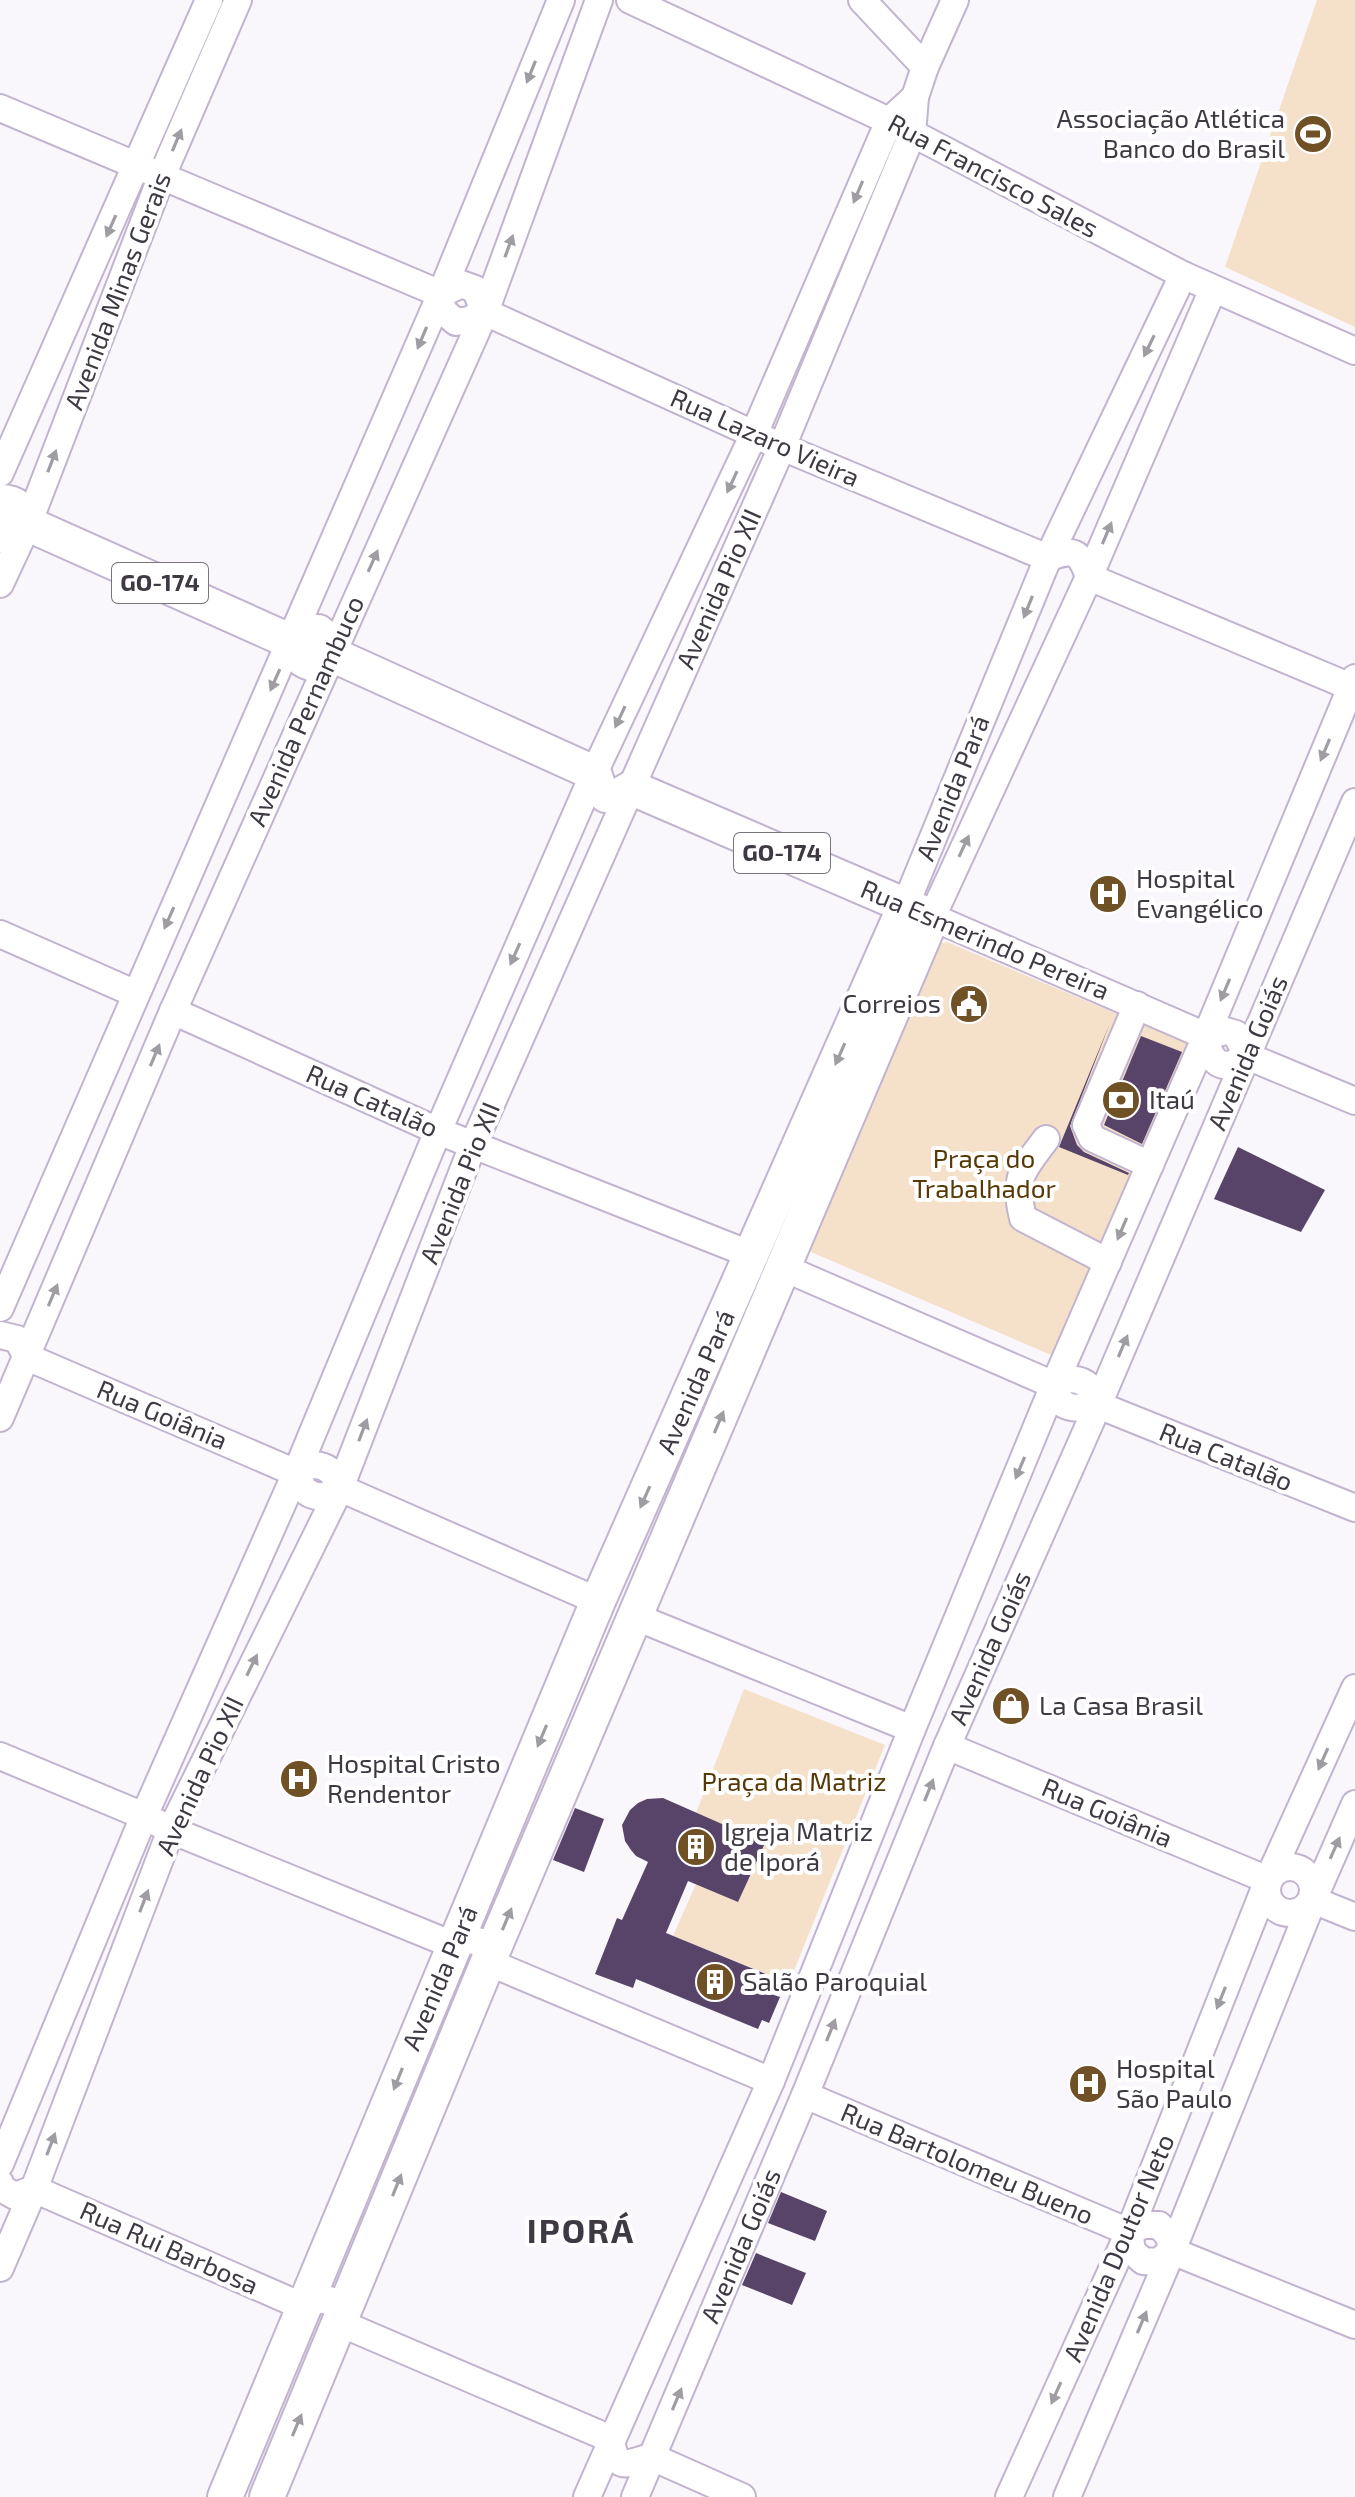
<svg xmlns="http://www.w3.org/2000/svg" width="1355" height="2497" font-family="'Exo 2',sans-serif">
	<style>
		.green { fill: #f5e1c9 }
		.building { fill: #574468 }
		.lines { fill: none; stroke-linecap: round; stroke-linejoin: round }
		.minor-casing { stroke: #c2b4d0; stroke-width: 30 }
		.major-casing { stroke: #c2b4d0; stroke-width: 38 }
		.minor { stroke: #fff; stroke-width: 26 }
		.major { stroke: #fff; stroke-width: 34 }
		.oneway { fill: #9f9ca2 }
		.labels { text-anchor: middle; stroke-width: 8; stroke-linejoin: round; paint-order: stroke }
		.shield { fill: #fff; stroke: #79747c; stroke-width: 2 }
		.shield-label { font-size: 24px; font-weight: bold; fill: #3f3944 }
		.poi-label { font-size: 26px; fill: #3f3944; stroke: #fff; text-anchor: start }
		.street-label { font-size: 26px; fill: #3f3944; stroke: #fff }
		.park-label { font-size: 26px; fill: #573906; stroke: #fff }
		.district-label { font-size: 34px; font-weight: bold; letter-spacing: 2px; fill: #3f3944; stroke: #fff }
	</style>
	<rect width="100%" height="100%" fill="#f9f6fc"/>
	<g class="green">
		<polygon points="1317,0 1355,0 1355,327 1225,267"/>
		<polygon points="947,942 1186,1043 1187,1049 1059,1353 1051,1355 811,1252 805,1238 932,945"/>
		<polygon points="744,1689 885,1745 789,1983 673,1936 696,1884 696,1813"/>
	</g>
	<g class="building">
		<polygon points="1110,1023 1070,1126 1077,1145 1084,1152 1129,1173 1128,1175 1059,1147"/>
		<polygon points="1141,1036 1182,1052 1142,1144 1104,1125"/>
		<polygon points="1238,1147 1325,1190 1301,1232 1214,1199"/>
		<polygon points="663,1798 765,1843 738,1902 688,1881 666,1933 778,1979 771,1994 780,1997 769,2023 762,2020 758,2029 636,1979 633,1988 595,1974 617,1918 622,1920 648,1862 636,1856 631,1850 625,1841 622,1825 630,1810 638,1803 647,1799"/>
		<polygon points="575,1808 604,1819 584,1872 553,1860"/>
		<polygon points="781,2192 827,2211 815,2241 768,2223"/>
		<polygon points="756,2253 806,2273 792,2305 742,2285"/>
	</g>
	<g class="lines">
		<g class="minor-casing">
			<g id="minor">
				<polyline points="630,0 889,121 1183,275 1355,351"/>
				<polyline points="862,0 925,67"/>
				<path d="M0,108L441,294L461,284L475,289L485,312L782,447L1048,558C1073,548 1080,551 1089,577L1351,687L1355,686"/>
				<polyline points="1213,289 1089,577 932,917 1206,1036 1226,1031 1236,1034 1247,1056 1355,1101"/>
				<polyline points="441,294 442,310 456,322 469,320 485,312"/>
				<polyline points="0,473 209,0"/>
				<polyline points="0,584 28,524 161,178 238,0"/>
				<polyline points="905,906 1048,558 1183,275"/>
				<polyline points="0,934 136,994"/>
				<polyline points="1137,1005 1086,1125 1092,1138 1150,1165"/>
				<polyline points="173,1011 438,1131 752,1255"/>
				<path d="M1206,1036C1207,1048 1212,1067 1229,1065C1234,1064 1242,1058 1247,1056"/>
				<path d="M1046,1139C1022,1171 1013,1177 1023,1218L1108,1262"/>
				<path d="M784,1268L1054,1385C1074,1372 1095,1383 1098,1405"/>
				<polyline points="0,1308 441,294 561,0"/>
				<polyline points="0,1335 17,1339 27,1357 296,1473"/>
				<path d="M1054,1385C1057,1411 1077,1410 1098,1405L1355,1508"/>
				<polyline points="0,1418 173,1011 485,312 599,0"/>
				<path d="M296,1473C315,1458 334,1466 340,1488L598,1601"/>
				<path d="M296,1473C302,1497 321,1503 340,1488"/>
				<polyline points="636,1617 912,1729"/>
				<polyline points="947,1746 1268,1880"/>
				<polyline points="0,1756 144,1816 171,1830 453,1945 467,1940 478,1941 484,1947 488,1962"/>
				<circle cx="1290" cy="1890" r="23"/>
				<polyline points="1313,1900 1355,1917"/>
				<polyline points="488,1962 771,2081"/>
				<polyline points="805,2095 1129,2232 1143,2225 1159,2225 1169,2236 1172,2251"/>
				<polyline points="0,2164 144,1816 296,1473 438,1131 594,773 754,434 889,121 915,97"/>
				<polyline points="0,2183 1,2188 15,2196 34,2189 304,2307 317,2300 329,2300 337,2309 340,2323"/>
				<polyline points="1129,2232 1132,2251 1143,2261 1158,2262 1172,2251"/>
				<polyline points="1172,2251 1355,2325"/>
				<polyline points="0,2268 34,2189 171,1830 340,1488 473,1145 782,447 912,134 915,97 925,67 955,0"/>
				<polyline points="340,2323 611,2439"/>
				<path d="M611,2439C616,2475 628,2462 652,2457L742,2497"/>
				<polyline points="587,2497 771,2081 912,1729 1054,1385 1206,1036 1355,678"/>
				<polyline points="635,2497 805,2095 947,1746 1098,1405 1355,802"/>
				<polyline points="1009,2497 1129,2232 1268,1880 1355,1688"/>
				<polyline points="1067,2497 1172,2251 1313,1900 1355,1804"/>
			</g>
		</g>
		<g class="major-casing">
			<g id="major">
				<path d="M0,502C17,502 21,509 28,524L292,642C297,656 302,662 318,665L331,654"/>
				<polyline points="0,535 14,535 28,524"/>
				<polyline points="292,642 307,632 318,632 325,638 331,654 594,773 599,788 606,795 618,796 632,788"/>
				<polyline points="225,2497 598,1601 905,906"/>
				<polyline points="267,2497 488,1962 932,917 632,788"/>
			</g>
		</g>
		<use href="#minor" class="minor"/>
		<use href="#major" class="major"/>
	</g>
	<defs><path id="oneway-solid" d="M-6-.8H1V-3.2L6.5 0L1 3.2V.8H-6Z" transform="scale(2)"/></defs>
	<g class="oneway">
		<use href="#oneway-solid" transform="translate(531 72) rotate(112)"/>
		<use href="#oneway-solid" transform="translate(177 140) rotate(-67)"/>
		<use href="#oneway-solid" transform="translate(858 192) rotate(113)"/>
		<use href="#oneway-solid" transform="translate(111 226) rotate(114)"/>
		<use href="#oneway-solid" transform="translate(509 246) rotate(-70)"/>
		<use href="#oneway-solid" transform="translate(422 338) rotate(113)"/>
		<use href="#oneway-solid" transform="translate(1149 346) rotate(116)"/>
		<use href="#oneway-solid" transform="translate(52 461) rotate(-69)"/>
		<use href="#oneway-solid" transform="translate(732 482) rotate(115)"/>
		<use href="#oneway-solid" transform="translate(1107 533) rotate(-67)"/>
		<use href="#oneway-solid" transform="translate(373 561) rotate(-66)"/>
		<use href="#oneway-solid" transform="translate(1028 607) rotate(112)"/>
		<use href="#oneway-solid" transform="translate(275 680) rotate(114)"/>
		<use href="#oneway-solid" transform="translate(620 717) rotate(115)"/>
		<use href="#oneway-solid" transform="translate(1325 750) rotate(113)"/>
		<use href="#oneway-solid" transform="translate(964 846) rotate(-65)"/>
		<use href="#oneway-solid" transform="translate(169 918) rotate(114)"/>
		<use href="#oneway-solid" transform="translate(515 954) rotate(114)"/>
		<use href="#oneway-solid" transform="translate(1225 990) rotate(113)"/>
		<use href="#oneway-solid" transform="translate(840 1054) rotate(114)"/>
		<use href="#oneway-solid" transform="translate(155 1055) rotate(-67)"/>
		<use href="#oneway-solid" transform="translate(1122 1229) rotate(113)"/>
		<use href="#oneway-solid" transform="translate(53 1295) rotate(-67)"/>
		<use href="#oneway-solid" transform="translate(1123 1346) rotate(-67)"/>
		<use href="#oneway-solid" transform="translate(719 1422) rotate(-67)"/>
		<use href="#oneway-solid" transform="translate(363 1430) rotate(-69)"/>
		<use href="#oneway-solid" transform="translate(1020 1468) rotate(113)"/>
		<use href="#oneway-solid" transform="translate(645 1497) rotate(114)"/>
		<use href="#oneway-solid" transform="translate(252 1665) rotate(-64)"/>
		<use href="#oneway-solid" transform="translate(542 1736) rotate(113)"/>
		<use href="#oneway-solid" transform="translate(1323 1759) rotate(114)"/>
		<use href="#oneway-solid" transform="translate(929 1790) rotate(-68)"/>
		<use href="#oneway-solid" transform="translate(1335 1848) rotate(-66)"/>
		<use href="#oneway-solid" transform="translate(144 1901) rotate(-69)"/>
		<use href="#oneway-solid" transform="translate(507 1919) rotate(-67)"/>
		<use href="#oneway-solid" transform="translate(1221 1998) rotate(112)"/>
		<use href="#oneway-solid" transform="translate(831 2030) rotate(-68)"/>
		<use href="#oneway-solid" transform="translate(398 2079) rotate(112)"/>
		<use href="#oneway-solid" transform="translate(51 2144) rotate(-69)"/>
		<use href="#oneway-solid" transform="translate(397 2185) rotate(-68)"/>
		<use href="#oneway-solid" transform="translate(1142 2322) rotate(-67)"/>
		<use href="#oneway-solid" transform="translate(1056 2393) rotate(114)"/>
		<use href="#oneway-solid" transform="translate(677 2399) rotate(-67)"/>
		<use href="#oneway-solid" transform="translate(297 2425) rotate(-67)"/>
	</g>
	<defs>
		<g id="stadium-disc" transform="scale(2)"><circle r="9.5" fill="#705126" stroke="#fff"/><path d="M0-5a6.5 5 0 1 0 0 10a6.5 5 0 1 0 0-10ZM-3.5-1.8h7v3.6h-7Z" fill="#fff"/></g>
		<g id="hospital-disc" transform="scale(2)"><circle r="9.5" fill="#705126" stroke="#fff"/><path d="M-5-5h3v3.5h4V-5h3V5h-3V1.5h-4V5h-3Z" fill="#fff"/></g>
		<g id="civic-disc" transform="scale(2)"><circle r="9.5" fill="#705126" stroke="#fff"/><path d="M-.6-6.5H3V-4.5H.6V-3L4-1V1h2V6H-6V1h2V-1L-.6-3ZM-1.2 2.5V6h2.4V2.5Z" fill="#fff"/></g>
		<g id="bank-disc" transform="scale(2)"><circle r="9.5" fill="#705126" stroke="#fff"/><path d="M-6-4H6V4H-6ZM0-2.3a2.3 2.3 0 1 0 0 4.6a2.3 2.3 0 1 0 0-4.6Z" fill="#fff"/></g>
		<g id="shop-disc" transform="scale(2)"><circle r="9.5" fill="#705126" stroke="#fff"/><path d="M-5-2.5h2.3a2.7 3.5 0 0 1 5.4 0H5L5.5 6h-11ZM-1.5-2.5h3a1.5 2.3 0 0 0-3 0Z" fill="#fff"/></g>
		<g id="building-disc" transform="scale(2)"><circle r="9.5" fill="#705126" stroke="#fff"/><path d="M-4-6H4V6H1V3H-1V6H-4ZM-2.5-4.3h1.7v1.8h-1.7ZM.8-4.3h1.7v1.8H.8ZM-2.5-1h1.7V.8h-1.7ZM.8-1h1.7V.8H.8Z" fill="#fff"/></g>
	</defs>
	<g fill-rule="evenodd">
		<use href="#stadium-disc" x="1313" y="134"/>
		<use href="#hospital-disc" x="1108" y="894"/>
		<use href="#civic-disc" x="969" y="1004"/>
		<use href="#bank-disc" x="1121" y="1100"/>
		<use href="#shop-disc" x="1011" y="1706"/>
		<use href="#hospital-disc" x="299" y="1779"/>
		<use href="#building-disc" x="696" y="1847"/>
		<use href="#building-disc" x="715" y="1982"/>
		<use href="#hospital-disc" x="1088" y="2084"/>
	</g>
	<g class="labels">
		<g class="shield">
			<rect x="112" y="563" width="96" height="40" rx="6"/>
			<rect x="734" y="833" width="96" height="40" rx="6"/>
		</g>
		<g class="shield-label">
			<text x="160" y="591">GO-174</text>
			<text x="782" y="861">GO-174</text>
		</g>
		<g class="poi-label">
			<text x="1285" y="128" text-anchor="end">Associação Atlética<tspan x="1285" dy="30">Banco do Brasil</tspan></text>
			<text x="1136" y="888">Hospital<tspan x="1136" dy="30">Evangélico</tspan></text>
			<text x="941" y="1013" text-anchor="end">Correios</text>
			<text x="1149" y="1109">Itaú</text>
			<text x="1039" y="1715">La Casa Brasil</text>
			<text x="327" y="1773">Hospital Cristo<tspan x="327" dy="30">Rendentor</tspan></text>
			<text x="724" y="1841">Igreja Matriz<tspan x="724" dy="30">de Iporá</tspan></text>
			<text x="743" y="1991">Salão Paroquial</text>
			<text x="1116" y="2078">Hospital<tspan x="1116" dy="30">São Paulo</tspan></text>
		</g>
		<g class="street-label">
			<text transform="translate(993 176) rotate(28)" y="9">Rua Francisco Sales</text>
			<text transform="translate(118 291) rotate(-69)" y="9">Avenida Minas Gerais</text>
			<text transform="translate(765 438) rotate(24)" y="9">Rua Lazaro Vieira</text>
			<text transform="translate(719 589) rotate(-66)" y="9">Avenida Pio XII</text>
			<text transform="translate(306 711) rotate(-66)" y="9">Avenida Pernambuco</text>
			<text transform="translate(953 788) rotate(-68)" y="9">Avenida Pará</text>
			<text transform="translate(985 940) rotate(23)" y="9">Rua Esmerindo Pereira</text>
			<text transform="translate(1248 1053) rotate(-67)" y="9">Avenida Goiás</text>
			<text transform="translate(372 1101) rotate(24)" y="9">Rua Catalão</text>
			<text transform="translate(460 1183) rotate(-68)" y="9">Avenida Pio XII</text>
			<text transform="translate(696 1382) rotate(-66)" y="9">Avenida Pará</text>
			<text transform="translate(162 1415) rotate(23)" y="9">Rua Goiânia</text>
			<text transform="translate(1226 1457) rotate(22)" y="9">Rua Catalão</text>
			<text transform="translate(990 1648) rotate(-66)" y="9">Avenida Goiás</text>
			<text transform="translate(200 1776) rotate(-65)" y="9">Avenida Pio XII</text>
			<text transform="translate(1107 1813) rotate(23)" y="9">Rua Goiânia</text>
			<text transform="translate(440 1978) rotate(-67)" y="9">Avenida Pará</text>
			<text transform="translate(967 2164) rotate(23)" y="9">Rua Bartolomeu Bueno</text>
			<text transform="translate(741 2246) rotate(-67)" y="9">Avenida Goiás</text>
			<text transform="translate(169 2248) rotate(24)" y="9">Rua Rui Barbosa</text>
			<text transform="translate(1119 2248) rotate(-67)" y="9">Avenida Doutor Neto</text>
		</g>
		<g class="park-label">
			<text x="984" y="1168">Praça do<tspan x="984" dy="30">Trabalhador</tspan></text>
			<text x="794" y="1791">Praça da Matriz</text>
		</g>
		<g class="district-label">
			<text x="581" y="2243">IPORÁ</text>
		</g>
	</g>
</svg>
